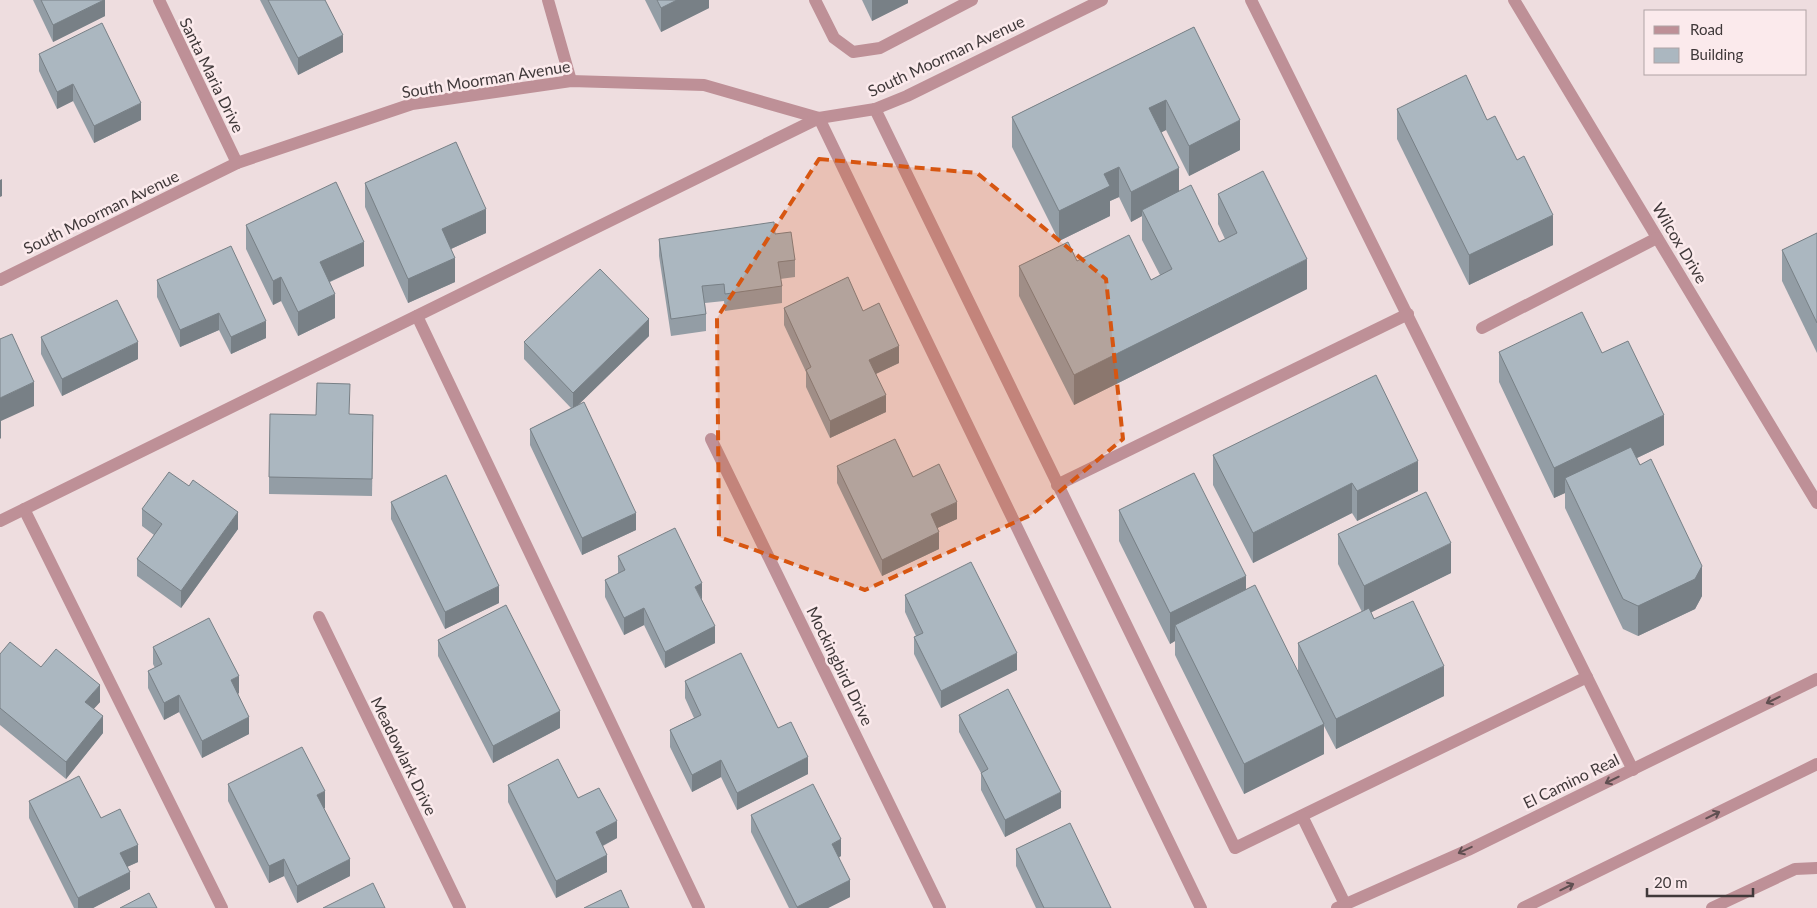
<svg xmlns="http://www.w3.org/2000/svg" width="1817" height="908" font-family="Lato,sans-serif">
	<style>
		.lines { fill: none; stroke-linecap: round; stroke-linejoin: round }
		.minor { stroke: #be9097; stroke-width: 12 }
		.wall { fill: #939da5 }
		.shaded-wall { fill: #788086 }
		.building { fill: #abb7c0; stroke: #788086 }
		.oneway { stroke: #604f51 }
		.marked { fill: #d75611; fill-opacity: 0.2; stroke: #d75611; stroke-width: 4; stroke-dasharray: 10 6; stroke-linejoin: round }
		.labels { text-anchor: middle; stroke-width: 5; stroke-linejoin: round; paint-order: stroke }
		.street-label { font-size: 16px; fill: #40393a; stroke: #fbeaec }
	</style>
	<rect width="100%" height="100%" fill="#eedddf"/>
	<g class="lines">
		<g class="minor">
			<polyline points="159,0 237,163"/>
			<polyline points="548,0 571,81"/>
			<polyline points="815,0 834,38 853,52 880,48 972,0"/>
			<polyline points="1251,0 1633,770"/>
			<polyline points="1514,0 1817,503"/>
			<polyline points="875,109 1235,848 1587,677"/>
			<polyline points="0,280 237,163 412,104 571,81 704,85 819,118 875,109 907,96 1102,0"/>
			<polyline points="417,316 699,908"/>
			<polyline points="1482,328 1657,238"/>
			<polyline points="711,439 940,908"/>
			<polyline points="1057,485 1408,314"/>
			<polyline points="24,509 222,908"/>
			<polyline points="0,521 819,118 1201,908"/>
			<polyline points="319,617 460,908"/>
			<polyline points="1302,816 1345,904"/>
			<polyline points="1337,908 1468,850 1817,679"/>
			<polyline points="1523,908 1817,764"/>
			<polyline points="1712,908 1795,869 1817,868"/>
		</g>
	</g>
	<g class="wall">
		<polygon points="33,0 105,0 105,16 53,42"/>
		<polygon points="260,0 325,0 343,52 298,75"/>
		<polygon points="645,0 709,0 709,8 661,32"/>
		<polygon points="862,0 908,0 908,3 872,21"/>
		<polygon points="1194,27 1240,150 1189,176 1166,130 1161,132 1179,192 1219,242 1225,239 1218,224 1218,194 1307,289 1074,405 1019,296 1019,266 1077,261 1151,280 1160,275 1142,240 1142,216 1131,222 1119,197 1110,201 1110,216 1059,241 1012,147 1012,117"/>
		<polygon points="39,54 141,120 94,143 73,101 57,109 39,71"/>
		<polygon points="1397,109 1487,120 1553,245 1469,285 1397,139"/>
		<polygon points="365,183 486,233 451,249 455,282 408,303 365,207"/>
		<polygon points="246,225 364,266 330,282 335,318 298,336 281,301 273,305 246,249"/>
		<polygon points="1817,233 1817,353 1782,281 1782,250"/>
		<polygon points="775,234 795,260 795,277 780,279 782,286 782,303 725,311 724,301 705,303 706,314 706,331 671,336 659,256 659,239"/>
		<polygon points="157,280 266,338 231,354 219,330 180,347 157,297"/>
		<polygon points="784,308 863,311 899,363 876,374 886,412 830,438 806,387 806,372 784,325"/>
		<polygon points="649,336 578,405 636,530 582,555 530,445 530,429 571,408 524,359 524,342"/>
		<polygon points="41,337 138,359 62,396 41,354"/>
		<polygon points="1499,352 1602,353 1664,445 1637,458 1702,596 1695,609 1638,636 1623,629 1565,508 1565,493 1554,498 1499,382"/>
		<polygon points="349,414 373,432 372,496 269,494 269,477 316,415"/>
		<polygon points="1213,455 1418,491 1357,521 1352,513 1253,563 1213,485"/>
		<polygon points="837,466 913,477 957,519 937,528 939,549 882,576 837,483"/>
		<polygon points="391,502 499,603 445,629 391,519"/>
		<polygon points="142,509 238,529 181,608 137,576 137,559 154,535 142,526"/>
		<polygon points="1119,510 1246,589 1298,672 1298,643 1362,612 1338,564 1338,534 1451,573 1371,612 1374,619 1444,696 1336,749 1324,726 1324,754 1244,794 1175,655 1175,641 1170,644 1119,541"/>
		<polygon points="618,556 702,600 715,643 665,668 644,625 624,635 605,597 605,580 618,574"/>
		<polygon points="905,595 1017,670 941,708 914,654 914,637 916,636 905,612"/>
		<polygon points="438,640 560,728 493,763 438,656"/>
		<polygon points="153,647 239,693 238,694 249,734 202,758 179,712 164,720 148,688 148,671 155,668 153,664"/>
		<polygon points="0,654 41,667 100,702 93,709 103,733 66,779 0,725"/>
		<polygon points="685,681 778,728 808,774 737,810 721,777 692,792 670,747 670,730 694,718 685,698"/>
		<polygon points="959,715 1061,808 1005,837 981,790 981,773 959,732"/>
		<polygon points="228,784 325,808 324,808 350,876 297,903 284,876 269,883 228,801"/>
		<polygon points="508,785 578,798 617,838 603,846 607,872 556,898 508,802"/>
		<polygon points="29,801 101,818 138,862 127,867 130,889 93,908 74,908 29,818"/>
		<polygon points="751,815 841,856 839,857 850,897 828,908 789,908 751,832"/>
		<polygon points="1016,849 1111,908 1036,908 1016,866"/>
	</g>
	<g class="shaded-wall">
		<polygon points="104,0 105,0 105,16 53,42 53,25"/>
		<polygon points="677,0 709,0 709,8 661,32 661,8"/>
		<polygon points="872,0 908,0 908,3 872,21"/>
		<polygon points="343,35 343,52 298,75 298,58"/>
		<polygon points="73,84 73,101 57,109 57,92"/>
		<polygon points="1166,100 1166,130 1149,139 1149,108"/>
		<polygon points="141,103 141,120 94,143 94,126"/>
		<polygon points="1240,120 1240,150 1189,176 1189,146"/>
		<polygon points="1119,167 1119,197 1110,201 1110,216 1059,241 1059,211 1104,174"/>
		<polygon points="1179,168 1179,198 1142,210 1142,216 1131,222 1131,192"/>
		<polygon points="2,179 2,196 0,197 0,180"/>
		<polygon points="486,209 486,233 442,253 442,229"/>
		<polygon points="1553,215 1553,245 1469,285 1469,255"/>
		<polygon points="364,242 364,266 320,286 320,262"/>
		<polygon points="455,258 455,282 408,303 408,279"/>
		<polygon points="1307,259 1307,289 1074,405 1074,375"/>
		<polygon points="281,277 281,301 273,305 273,281"/>
		<polygon points="335,294 335,318 298,336 298,312"/>
		<polygon points="219,313 219,330 180,347 180,330"/>
		<polygon points="649,319 649,336 573,410 573,393"/>
		<polygon points="266,321 266,338 231,354 231,337"/>
		<polygon points="138,342 138,359 62,396 62,379"/>
		<polygon points="899,346 899,363 869,377 869,360"/>
		<polygon points="34,382 34,406 1,421 1,438 0,439 0,398"/>
		<polygon points="886,395 886,412 830,438 830,421"/>
		<polygon points="1664,415 1664,445 1570,490 1565,478 1565,493 1554,498 1554,468"/>
		<polygon points="1418,461 1418,491 1357,521 1357,491"/>
		<polygon points="1352,483 1352,513 1253,563 1253,533"/>
		<polygon points="957,502 957,519 931,531 931,514"/>
		<polygon points="238,512 238,529 181,608 181,591"/>
		<polygon points="636,513 636,530 582,555 582,538"/>
		<polygon points="939,532 939,549 882,576 882,560"/>
		<polygon points="1451,543 1451,573 1364,616 1364,586"/>
		<polygon points="1702,566 1702,596 1695,609 1638,636 1638,606"/>
		<polygon points="1246,576 1246,606 1175,625 1175,641 1170,644 1170,613"/>
		<polygon points="702,583 702,600 695,587"/>
		<polygon points="499,586 499,603 445,629 445,612"/>
		<polygon points="644,608 644,625 624,635 624,618"/>
		<polygon points="715,626 715,643 665,668 665,652"/>
		<polygon points="1017,653 1017,670 941,708 941,691"/>
		<polygon points="1444,666 1444,696 1336,749 1336,719"/>
		<polygon points="239,676 239,693 231,697 231,680"/>
		<polygon points="100,685 100,702 85,719 85,702"/>
		<polygon points="179,695 179,712 164,720 164,703"/>
		<polygon points="560,711 560,728 493,763 493,746"/>
		<polygon points="103,716 103,733 66,779 66,762"/>
		<polygon points="249,717 249,734 202,758 202,741"/>
		<polygon points="1324,724 1324,754 1244,794 1244,764"/>
		<polygon points="808,757 808,774 737,810 737,793"/>
		<polygon points="721,760 721,777 692,792 692,775"/>
		<polygon points="325,791 325,808 317,812 317,795"/>
		<polygon points="1061,792 1061,808 1005,837 1005,820"/>
		<polygon points="617,821 617,838 596,849 596,832"/>
		<polygon points="841,839 841,856 832,861 832,844"/>
		<polygon points="138,845 138,862 120,870 120,853"/>
		<polygon points="607,855 607,872 556,898 556,881"/>
		<polygon points="284,859 284,876 269,883 269,866"/>
		<polygon points="350,859 350,876 297,903 297,886"/>
		<polygon points="130,872 130,889 93,908 78,908 78,898"/>
		<polygon points="850,880 850,897 828,908 797,908 797,907"/>
	</g>
	<g class="building">
		<polygon points="41,0 104,0 53,25"/>
		<polygon points="268,0 325,0 343,35 298,58"/>
		<polygon points="657,0 677,0 661,8"/>
		<polygon points="102,23 141,103 94,126 73,84 57,92 39,54"/>
		<polygon points="1194,27 1240,120 1189,146 1166,100 1149,108 1179,168 1131,192 1119,167 1104,174 1110,186 1059,211 1012,117"/>
		<polygon points="1466,75 1487,120 1495,116 1517,160 1524,156 1553,215 1469,255 1397,109"/>
		<polygon points="456,142 486,209 442,229 455,258 408,279 365,183"/>
		<polygon points="1263,171 1307,259 1074,375 1019,266 1068,242 1077,261 1129,235 1151,280 1172,269 1142,210 1191,185 1219,242 1237,233 1218,194"/>
		<polygon points="336,182 364,242 320,262 335,294 298,312 281,277 273,281 246,225"/>
		<polygon points="774,222 775,234 791,232 795,260 778,262 782,286 725,294 724,284 702,286 706,314 671,319 659,239"/>
		<polygon points="1817,233 1817,323 1782,250"/>
		<polygon points="231,246 266,321 231,337 219,313 180,330 157,280"/>
		<polygon points="600,269 649,319 573,393 524,342"/>
		<polygon points="848,277 863,311 879,303 899,346 869,360 886,395 830,421 806,370 811,367 784,308"/>
		<polygon points="117,300 138,342 62,379 41,337"/>
		<polygon points="1582,312 1602,353 1628,341 1664,415 1554,468 1499,352"/>
		<polygon points="12,334 34,382 0,398 0,339"/>
		<polygon points="1376,375 1418,461 1357,491 1352,483 1253,533 1213,455"/>
		<polygon points="317,383 350,384 349,414 373,415 372,479 269,477 270,414 316,415"/>
		<polygon points="584,402 636,513 582,538 530,429"/>
		<polygon points="895,439 913,477 939,464 957,502 931,514 939,532 882,560 837,466"/>
		<polygon points="1631,447 1640,465 1651,459 1702,566 1695,579 1638,606 1623,599 1565,478"/>
		<polygon points="169,472 189,486 193,480 238,512 181,591 137,559 162,524 142,509"/>
		<polygon points="1194,473 1246,576 1170,613 1119,510"/>
		<polygon points="446,475 499,586 445,612 391,502"/>
		<polygon points="1426,492 1451,543 1364,586 1338,534"/>
		<polygon points="675,528 702,583 695,587 715,626 665,652 644,608 624,618 605,580 625,570 618,556"/>
		<polygon points="971,562 1017,653 941,691 914,637 923,633 905,595"/>
		<polygon points="1255,585 1324,724 1244,764 1175,625"/>
		<polygon points="1413,601 1444,666 1336,719 1298,643 1369,608 1374,619"/>
		<polygon points="506,605 560,711 493,746 438,640"/>
		<polygon points="209,618 239,676 231,680 249,717 202,741 179,695 164,703 148,671 162,664 153,647"/>
		<polygon points="10,642 41,667 56,649 100,685 85,702 103,716 66,762 0,708 0,654"/>
		<polygon points="741,653 778,728 791,722 808,757 737,793 721,760 692,775 670,730 701,715 685,681"/>
		<polygon points="1008,689 1061,792 1005,820 981,773 988,769 959,715"/>
		<polygon points="302,747 325,791 317,795 350,859 297,886 284,859 269,866 228,784"/>
		<polygon points="558,759 578,798 599,788 617,821 596,832 607,855 556,881 508,785"/>
		<polygon points="79,776 101,818 120,809 138,845 120,853 130,872 78,898 29,801"/>
		<polygon points="813,784 841,839 832,844 850,880 797,907 751,815"/>
		<polygon points="1070,823 1111,908 1044,908 1016,849"/>
		<polygon points="373,883 385,908 323,908"/>
		<polygon points="621,890 629,908 584,908"/>
		<polygon points="149,893 157,908 120,908"/>
	</g>
	<defs><path id="oneway-shaft" d="M-6 0H5M1.5-3L5.5 0L1.5 3" fill="none" stroke-width="1.6" stroke-linecap="round" stroke-linejoin="round" transform="scale(1.25)"/></defs>
	<g class="oneway">
		<use href="#oneway-shaft" transform="translate(1773 700) rotate(154)"/>
		<use href="#oneway-shaft" transform="translate(1612 780) rotate(154)"/>
		<use href="#oneway-shaft" transform="translate(1713 815) rotate(-26)"/>
		<use href="#oneway-shaft" transform="translate(1465 850) rotate(155)"/>
		<use href="#oneway-shaft" transform="translate(1567 887) rotate(-26)"/>
	</g>
	<path class="marked" d="M819,159L977,173L1106,279L1123,439L1031,515L865,590L719,537L717,318Z"/>
	<g class="labels">
		<g class="street-label">
			<text transform="translate(946 56) rotate(-25)" y="6">South Moorman Avenue</text>
			<text transform="translate(212 75) rotate(64)" y="6">Santa Maria Drive</text>
			<text transform="translate(486 79) rotate(-9)" y="6">South Moorman Avenue</text>
			<text transform="translate(101 212) rotate(-26)" y="6">South Moorman Avenue</text>
			<text transform="translate(1680 243) rotate(59)" y="6">Wilcox Drive</text>
			<text transform="translate(840 666) rotate(64)" y="6">Mockingbird Drive</text>
			<text transform="translate(404 756) rotate(64)" y="6">Meadowlark Drive</text>
			<text transform="translate(1571 781) rotate(-26)" y="6">El Camino Real</text>
		</g>
	</g>
	<rect x="1644" y="10" width="162" height="65" fill="#fbeaec" stroke="#b0a3a5"/>
	<rect x="1654" y="26" width="25" height="8" fill="#be9097" stroke="#b0a3a5"/>
	<text x="1690" y="35" font-size="15" fill="#40393a">Road</text>
	<rect x="1654" y="48" width="25" height="15" fill="#abb7c0" stroke="#b0a3a5"/>
	<text x="1690" y="60" font-size="15" fill="#40393a">Building</text>
	<path d="M1647 888v8h106v-8" fill="none" stroke="#40393a" stroke-width="2.5"/>
	<text x="1654" y="888" font-size="15" fill="#40393a" stroke="#fbeaec" stroke-width="4" paint-order="stroke">20 m</text>
</svg>
